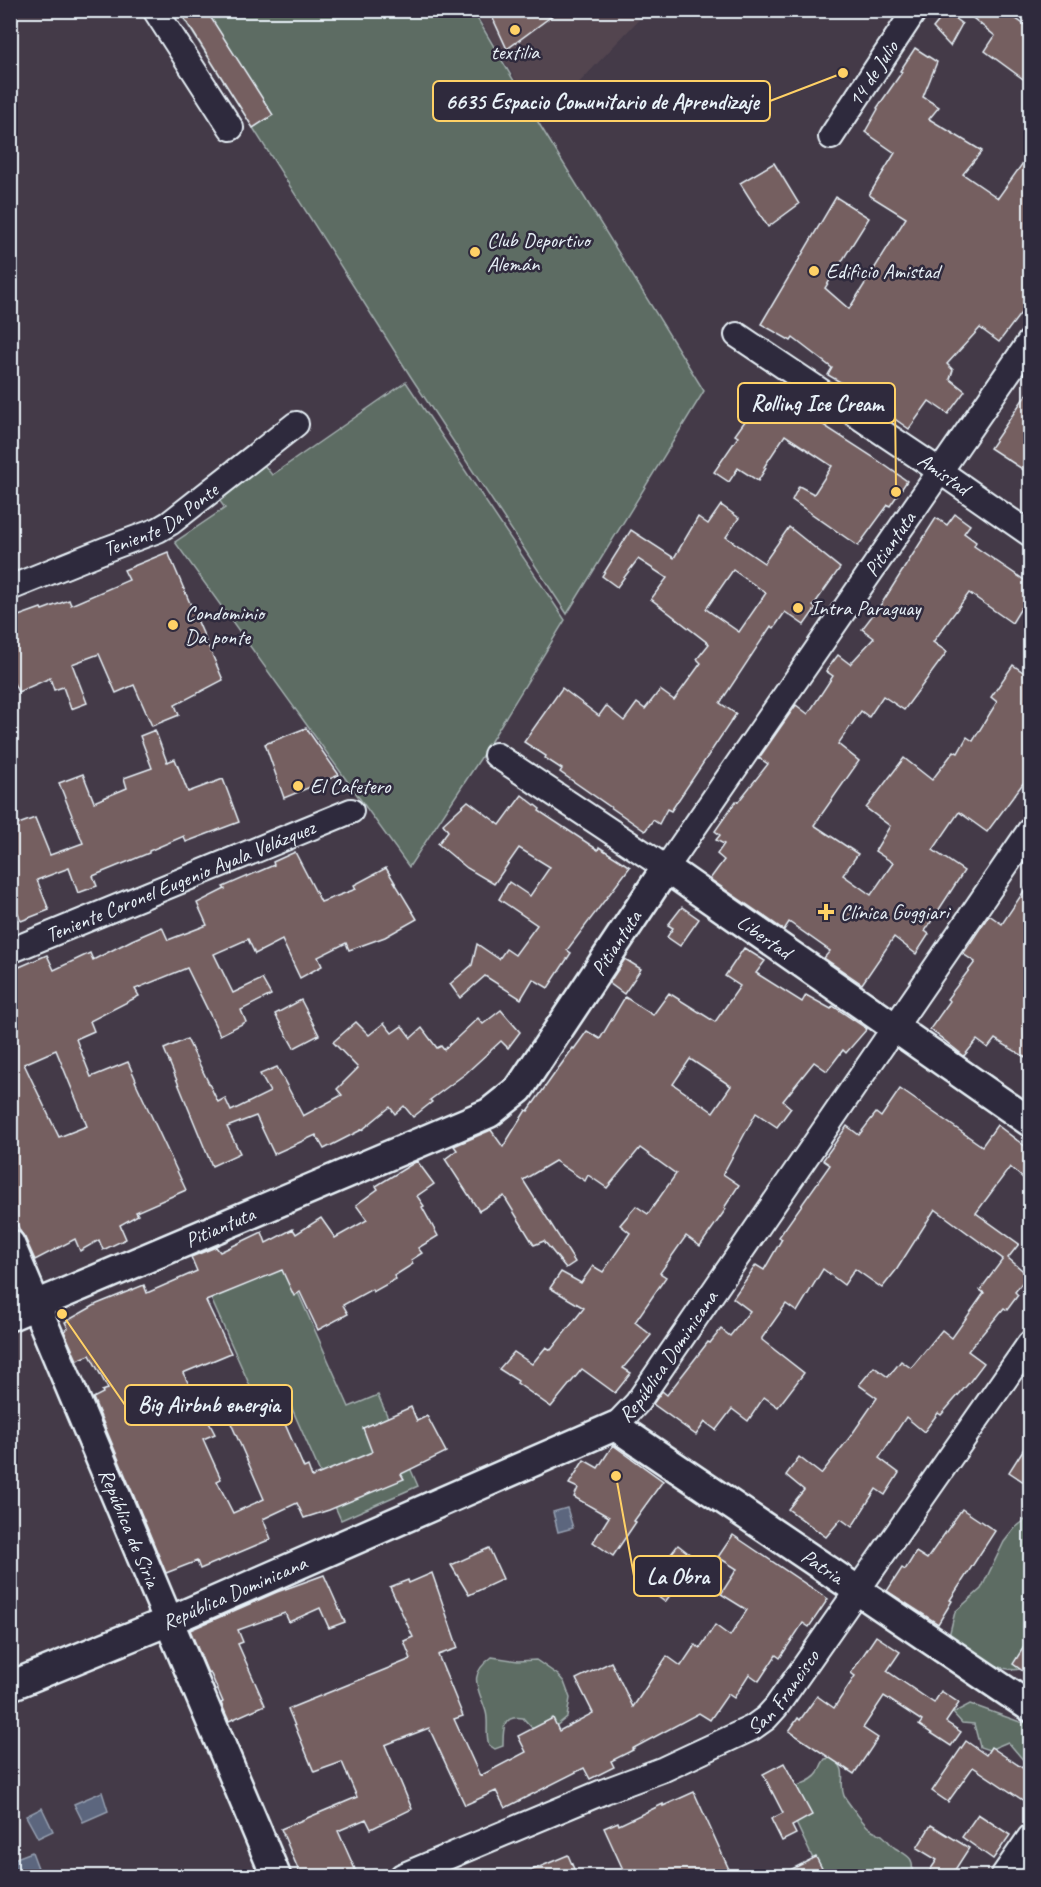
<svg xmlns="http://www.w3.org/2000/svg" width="1041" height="1887" font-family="Caveat,sans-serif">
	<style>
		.built { fill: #524550 }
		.green { fill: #5d6c63; stroke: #a2aeae; stroke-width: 1.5 }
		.water { fill: #5c667e; stroke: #949eaf; stroke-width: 1.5 }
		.building { fill: #745f61; stroke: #e8f1f8; stroke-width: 1.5; fill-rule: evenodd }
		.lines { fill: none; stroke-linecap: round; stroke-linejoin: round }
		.minor-casing { stroke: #e8f1f8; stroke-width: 28 }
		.tertiary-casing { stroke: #e8f1f8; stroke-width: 33 }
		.minor { stroke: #2f2a3d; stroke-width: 24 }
		.tertiary { stroke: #2f2a3d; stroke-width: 28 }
		.poi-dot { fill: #ffd166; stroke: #2f2a3d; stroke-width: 2 }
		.labels { text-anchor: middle; stroke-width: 5; stroke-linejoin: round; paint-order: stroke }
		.poi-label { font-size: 21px; fill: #e8f1f8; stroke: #2f2a3d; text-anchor: start }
		.street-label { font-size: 21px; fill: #e8f1f8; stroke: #2f2a3d }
		.leader { fill: none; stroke: #ffd166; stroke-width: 2 }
		.callout-dot { fill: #ffd166; stroke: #2f2a3d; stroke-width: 2 }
		.callout { fill: #2f2a3d; stroke: #ffd166; stroke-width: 2 }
		.callout-label { font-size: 22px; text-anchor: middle; font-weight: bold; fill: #e8f1f8 }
	</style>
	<rect width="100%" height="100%" fill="#443a48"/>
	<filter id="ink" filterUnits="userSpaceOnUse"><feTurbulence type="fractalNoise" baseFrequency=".0167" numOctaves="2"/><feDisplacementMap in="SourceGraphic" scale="12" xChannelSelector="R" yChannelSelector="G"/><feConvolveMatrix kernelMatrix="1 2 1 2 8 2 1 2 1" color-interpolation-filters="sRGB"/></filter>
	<g filter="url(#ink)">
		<polygon class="built" points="475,11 647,11 541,123"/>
		<g class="green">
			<polygon points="179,11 473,11 541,127 704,391 567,614 411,377"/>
			<polygon points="406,382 565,620 480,759 409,867 175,542 225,508 216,496 261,461 272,475"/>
			<polygon points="275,1241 349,1407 378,1395 418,1486 341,1520 286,1395 259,1406 200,1274"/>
			<path d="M1030,1516V1665C1006,1682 969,1649 949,1636L955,1612L981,1589L1004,1542L1015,1528Z"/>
			<path d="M492,1657L518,1661L536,1660L558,1675L564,1682L570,1698L567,1717L556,1726L533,1729L523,1718C502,1714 503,1731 503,1746L495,1749L489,1745C485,1734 489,1723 486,1712C479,1688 466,1676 492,1657Z"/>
			<polygon points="970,1704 1020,1722 1030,1723 1030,1768 1008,1742 989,1750 980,1747 974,1724 962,1723 953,1713"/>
			<path d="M833,1758C850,1772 838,1780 844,1796C847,1801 861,1820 866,1825C870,1830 877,1832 882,1835C887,1839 890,1844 895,1848C910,1857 914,1857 912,1876H829L816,1865L797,1825L792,1808L795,1787C803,1783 813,1781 818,1773C820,1768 821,1764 825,1759Z"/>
		</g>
		<g class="water">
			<polygon points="567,1508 573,1528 558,1532 553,1512"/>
			<polygon points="102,1792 108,1811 83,1822 74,1804"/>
			<polygon points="42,1808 53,1831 38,1838 26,1816"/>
			<polygon points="32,1852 41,1876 23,1876 21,1873 11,1876 11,1860"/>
		</g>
		<g class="building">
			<polygon points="190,10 206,10 273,115 253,128 183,16"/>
			<polygon points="489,10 560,10 507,49"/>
			<polygon points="963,10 1004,10 1030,29 1030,84 985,51 995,36"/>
			<polygon points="946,12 962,24 950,46 933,28"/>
			<polygon points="915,48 937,62 923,97 939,107 929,119 982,151 963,174 998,198 1030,153 1030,301 999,342 980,328 947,364 953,370 950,379 965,391 948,414 929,401 909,429 849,387 828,375 832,368 793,338 791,341 761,324 836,197 869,218 825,288 849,309 906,218 869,195 895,153 865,132 878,109 877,108 902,72 900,71"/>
			<polygon points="774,163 799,204 768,227 740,183"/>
			<polygon points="762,385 804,415 805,413 873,457 907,481 890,506 888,505 858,546 792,500 799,486 814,494 832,466 785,435 764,467 766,468 758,481 738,468 729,482 714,472 738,437 735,435 753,410 748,407"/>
			<polygon points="1030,389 1030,474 990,448"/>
			<path d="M721,505L739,518L726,537L764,563L789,527L840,568L813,606L816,608L804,625L785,612L774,628L771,626L720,703L736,714L671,811L667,809L659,824L653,820L645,831L560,772L562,769L545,758L546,756L524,742L562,688L599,716L606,706L624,721L637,703L645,709L660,690L674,700L701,663L697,659L709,644L651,599L667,578L638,559L617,587L602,576L631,530L674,558L698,517L708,524ZM733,570L766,593L739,632L706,609Z"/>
			<polygon points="955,514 970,525 964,533 976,542 974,546 1030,584 1030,615 1021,608 1012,623 969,593 933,642 947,652 904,710 883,696 869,717 861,711 838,744 859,761 814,825 858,854 843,875 871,895 893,863 875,851 890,826 866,808 904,758 932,780 954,751 958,753 967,737 973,741 997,702 991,697 1013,665 1030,677 1030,774 987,832 959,812 933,850 964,871 925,931 929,934 916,954 894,937 862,984 824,958 830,951 789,922 784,930 710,879 724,860 717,854 724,844 716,840 720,835 715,831 736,801 738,802 768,764 759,758 796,705 808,714 833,676 826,671 838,655 850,664 874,638 862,629 882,603 936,518 947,525"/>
			<polygon points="168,552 223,680 175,705 179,715 152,726 134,685 116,693 99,654 72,664 87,703 71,709 63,687 54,690 50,678 18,692 10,675 10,619 41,608 42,610 69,600 71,605 129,580 124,570"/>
			<polygon points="306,728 339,775 284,798 265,744"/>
			<polygon points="155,730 167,762 175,759 188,792 223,779 239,822 186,842 184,836 149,851 149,853 93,876 97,886 78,893 69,868 37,880 49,910 21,921 18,913 10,917 10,827 35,818 50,855 83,843 59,783 83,774 94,802 127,788 124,778 152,768 140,736"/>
			<polygon points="522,795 540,809 539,811 598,850 599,847 630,867 567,950 571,953 548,988 533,979 521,999 485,976 460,998 450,984 472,965 477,944 499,959 506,949 515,955 537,925 499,899 509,882 530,896 550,867 519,848 494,884 467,868 438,844 448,831 443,824 468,801 500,825"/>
			<path d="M295,852L321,902L356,889L354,885L386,868L417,919L385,937L349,950L346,943L318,957L322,966L300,978L282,940L255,954L248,939L214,954L233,993L262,979L271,995L241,1010L246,1022L220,1035L187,968L135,989L139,996L90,1021L94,1031L76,1039L91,1077L128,1062L136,1080L135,1081L186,1190L136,1212L138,1215L120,1225L126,1239L103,1250L99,1240L80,1251L75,1239L35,1260L25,1238L20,1231L10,1208V971L47,955L54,970L90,953L93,960L132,940L162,927L168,940L207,925L197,903L225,889L223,887L274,865L273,862ZM56,1050L87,1126L59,1137L24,1064Z"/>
			<polygon points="1030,882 1030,1060 995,1039 988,1048 977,1040 964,1056 930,1029 950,1001 947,999 975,962 963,954 989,915 1002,924"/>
			<polygon points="682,907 699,919 680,946 667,937 673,928 668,925"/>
			<path d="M744,948L765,961L756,973L802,1002L806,995L831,1009L833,1006L867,1029L846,1053L843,1050L827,1071L814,1062L783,1101L791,1108L777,1127L756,1113L723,1174L739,1185L724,1208L726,1209L700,1246L686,1236L660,1273L666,1277L635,1322L651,1335L623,1368L631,1373L615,1393L582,1369L551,1407L517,1383L518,1381L499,1369L514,1352L532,1364L546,1347L551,1350L584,1308L550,1288L561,1272L581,1283L593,1266L603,1272L630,1233L620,1225L636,1206L648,1214L676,1174L640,1148L607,1188L588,1175L585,1181L555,1161L523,1180L575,1262L566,1268L544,1241L534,1245L504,1196L479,1211L445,1159L457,1150L454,1146L491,1130L503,1147L526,1110L528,1111L573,1048L574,1049L587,1031L600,1039L625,997L653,1015L669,993L715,1022L740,986L725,976ZM690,1059L731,1086L713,1112L673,1084Z"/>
			<polygon points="625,959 641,969 624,994 609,983"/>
			<polygon points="301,1000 319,1035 294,1048 275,1014"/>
			<polygon points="501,1010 520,1032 508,1048 501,1041 465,1074 430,1100 432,1102 413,1117 404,1106 395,1114 390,1107 363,1129 324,1149 316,1135 274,1154 256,1116 227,1127 240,1153 212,1166 164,1049 187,1039 218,1102 225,1098 231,1111 270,1092 260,1074 277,1067 303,1116 342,1095 337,1089 358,1068 333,1042 356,1022 369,1035 384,1023 392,1033 402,1026 411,1038 422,1028 437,1048 441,1046 444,1050 478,1018 483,1024"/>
			<polygon points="900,1089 982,1146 997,1125 1030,1150 1030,1184 1010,1167 976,1213 1019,1244 1008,1258 1028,1275 1015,1292 1018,1295 1007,1310 1004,1308 968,1351 984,1363 968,1384 941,1415 938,1413 924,1432 906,1417 879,1458 899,1473 885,1495 876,1489 852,1527 841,1519 826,1537 788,1509 804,1490 786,1475 799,1457 821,1474 850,1437 877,1398 859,1385 874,1367 888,1377 901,1361 911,1368 942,1330 952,1338 984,1293 980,1290 1003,1259 935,1209 897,1269 882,1288 855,1269 844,1285 823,1269 797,1312 786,1304 762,1338 762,1340 804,1373 778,1407 764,1397 748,1421 732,1409 716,1430 705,1422 696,1435 653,1404 662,1391 667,1395 708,1342 710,1343 721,1329 730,1336 750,1311 733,1298 756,1265 764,1270 782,1239 779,1237 830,1165 823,1160 847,1126 859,1135 876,1113 881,1117"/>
			<polygon points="417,1161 434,1184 417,1196 424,1206 422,1207 438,1236 418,1248 422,1253 411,1260 413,1264 394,1276 396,1279 373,1292 372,1289 343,1305 348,1314 318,1330 300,1292 294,1296 282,1270 206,1301 231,1353 183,1373 215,1434 203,1439 221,1479 217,1481 233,1513 264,1499 230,1421 281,1401 290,1421 285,1424 304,1468 308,1466 312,1477 372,1452 363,1428 411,1407 417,1421 427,1416 446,1452 401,1474 404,1479 329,1510 304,1518 297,1503 263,1519 271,1539 200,1569 197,1561 166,1573 93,1398 103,1393 102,1391 108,1389 90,1355 77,1360 64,1331 68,1328 65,1322 97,1304 144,1285 147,1293 197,1271 191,1257 216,1247 220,1252 262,1232 266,1243 293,1229 296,1234 321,1218 335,1238 367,1220 356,1205 378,1189 376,1186"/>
			<polygon points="1030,1439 1030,1486 1009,1472"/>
			<polygon points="613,1445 663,1481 634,1521 636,1522 613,1556 593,1542 609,1517 574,1497 578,1488 569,1484 584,1460 598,1468"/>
			<polygon points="962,1509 995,1531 950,1600 952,1601 938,1624 887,1591 902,1568 905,1570 916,1552 927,1559"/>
			<polygon points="733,1535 828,1599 809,1627 803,1623 780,1658 776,1655 759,1681 749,1674 734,1698 728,1694 710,1720 699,1713 632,1749 633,1750 611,1761 614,1767 590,1779 584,1768 505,1808 496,1791 465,1805 429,1728 385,1745 412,1809 371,1829 366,1819 338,1831 358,1876 301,1876 281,1829 357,1797 342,1762 314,1772 288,1709 411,1659 404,1641 413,1637 390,1587 408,1580 409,1583 432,1573 458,1648 438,1655 463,1716 454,1719 480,1776 526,1752 518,1736 553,1718 559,1731 593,1713 576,1679 611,1662 633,1707 667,1656 681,1666 695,1645 700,1648 715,1625 730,1636 747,1610 721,1594 737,1569 718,1557"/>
			<polygon points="678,1545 697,1560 665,1602 645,1587"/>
			<polygon points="489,1548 503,1579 469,1595 451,1565"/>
			<polygon points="324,1575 345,1622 329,1628 320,1608 289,1622 285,1613 238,1630 243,1642 238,1644 265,1705 229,1721 221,1703 223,1702 210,1672 208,1673 190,1630 277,1592"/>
			<polygon points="876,1636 900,1652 887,1671 934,1703 941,1691 959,1703 946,1722 961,1732 951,1746 919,1725 922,1721 884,1696 863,1728 878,1738 854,1774 789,1731 798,1718 800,1720 817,1696 834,1708 855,1676 851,1673"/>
			<polygon points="1030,1637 1030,1676 1013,1664"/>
			<polygon points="966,1741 986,1755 991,1747 1030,1773 1030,1791 1024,1801 973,1767 948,1802 932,1791"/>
			<polygon points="784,1763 812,1815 792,1826 796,1834 782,1841 771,1819 783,1813 763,1774"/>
			<polygon points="694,1792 732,1876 626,1876 604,1828 618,1822 619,1825 663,1804 663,1806"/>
			<polygon points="978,1814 1010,1835 993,1859 962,1837"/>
			<polygon points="931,1825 969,1848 951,1876 926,1876 937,1860 917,1848"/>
			<polygon points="568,1855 577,1876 518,1876"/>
			<polygon points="816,1857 826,1876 778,1876"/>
		</g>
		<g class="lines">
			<g class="minor-casing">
				<g id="minor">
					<polyline points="155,10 231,128"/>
					<path id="s1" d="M831,137L915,10"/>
					<path id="s2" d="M737,335L928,463L1030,534"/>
					<path id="s3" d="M10,588L107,549L158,530L170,523L296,424"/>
					<path id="s4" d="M496,755L666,868L1030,341"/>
					<path id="s5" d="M10,951L351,811"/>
					<path id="s6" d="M615,1426L637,1403L1030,830"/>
					<path id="s7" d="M402,1876L605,1791L664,1769L752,1728L766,1718L776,1707L1030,1343"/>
					<polyline points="1003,1876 1030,1837"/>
				</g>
			</g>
			<g class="tertiary-casing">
				<g id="tertiary">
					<path id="s8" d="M10,1244L276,1876"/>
					<path id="s9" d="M10,1316L489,1113L519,1089L666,868L1030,1122"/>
					<path id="s10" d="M10,1686L169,1621L615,1426L1030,1707"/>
				</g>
			</g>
			<use href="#minor" class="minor"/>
			<use href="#tertiary" class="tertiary"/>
		</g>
	</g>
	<g class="poi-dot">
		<circle cx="515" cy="30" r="6"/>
		<circle cx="475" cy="252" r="6"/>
		<circle cx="814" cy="271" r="6"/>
		<circle cx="798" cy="608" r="6"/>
		<circle cx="173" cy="625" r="6"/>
		<circle cx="298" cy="786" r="6"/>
		<path d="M823 903h6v6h6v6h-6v6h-6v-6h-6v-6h6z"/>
	</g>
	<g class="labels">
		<g class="poi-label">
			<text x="515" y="59" text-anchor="middle">textilia</text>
			<text x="487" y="247">Club Deportivo<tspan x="487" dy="24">Alemán</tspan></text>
			<text x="826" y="278">Edificio Amistad</text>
			<text x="810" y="615">Intra Paraguay</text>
			<text x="185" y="620">Condominio<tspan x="185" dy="24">Da ponte</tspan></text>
			<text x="310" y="793">El Cafetero</text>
			<text x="840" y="919">Clínica Guggiari</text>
		</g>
		<g class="street-label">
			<text dy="7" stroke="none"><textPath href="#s1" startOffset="76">14 de Julio</textPath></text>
			<text dy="7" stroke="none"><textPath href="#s2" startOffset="249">Amistad</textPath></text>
			<text dy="7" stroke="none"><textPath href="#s3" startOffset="166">Teniente Da Ponte</textPath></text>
			<text dy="7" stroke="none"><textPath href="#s4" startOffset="598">Pitiantuta</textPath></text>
			<text dy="7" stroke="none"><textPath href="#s5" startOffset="184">Teniente Coronel Eugenio Ayala Velázquez</textPath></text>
			<text dy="7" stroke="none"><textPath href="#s9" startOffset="944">Libertad</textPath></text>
			<text dy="7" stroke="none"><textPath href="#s9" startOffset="734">Pitiantuta</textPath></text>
			<text dy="7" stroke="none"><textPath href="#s9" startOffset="228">Pitiantuta</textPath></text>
			<text dy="7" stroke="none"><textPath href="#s6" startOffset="88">República Dominicana</textPath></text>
			<text dy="7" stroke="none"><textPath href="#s8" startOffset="308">República de Siria</textPath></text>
			<text dy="7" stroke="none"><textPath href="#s10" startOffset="909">Patria</textPath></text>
			<text dy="7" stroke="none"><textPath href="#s10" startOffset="243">República Dominicana</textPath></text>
			<text dy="7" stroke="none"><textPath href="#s7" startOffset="428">San Francisco</textPath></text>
		</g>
	</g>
	<path class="leader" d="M843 73L770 101M896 492L895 403M62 1314L125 1405M616 1476L634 1576"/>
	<g class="callout-dot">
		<circle cx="843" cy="73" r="6"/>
		<circle cx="896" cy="492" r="6"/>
		<circle cx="62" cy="1314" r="6"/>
		<circle cx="616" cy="1476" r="6"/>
	</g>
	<g class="callout">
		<rect x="433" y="81" width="337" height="40" rx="6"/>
		<rect x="738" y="383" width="157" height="40" rx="6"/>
		<rect x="125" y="1385" width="167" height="40" rx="6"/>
		<rect x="634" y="1556" width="87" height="40" rx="6"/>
	</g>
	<g class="callout-label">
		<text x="602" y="109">6635 Espacio Comunitario de Aprendizaje</text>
		<text x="817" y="411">Rolling Ice Cream</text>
		<text x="209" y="1412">Big Airbnb energia</text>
		<text x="678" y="1584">La Obra</text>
	</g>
	<rect width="1041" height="1887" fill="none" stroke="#2f2a3d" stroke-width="36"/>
	<rect x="18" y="18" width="1005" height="1851" fill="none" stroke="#e8f1f8" stroke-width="2" filter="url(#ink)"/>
</svg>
